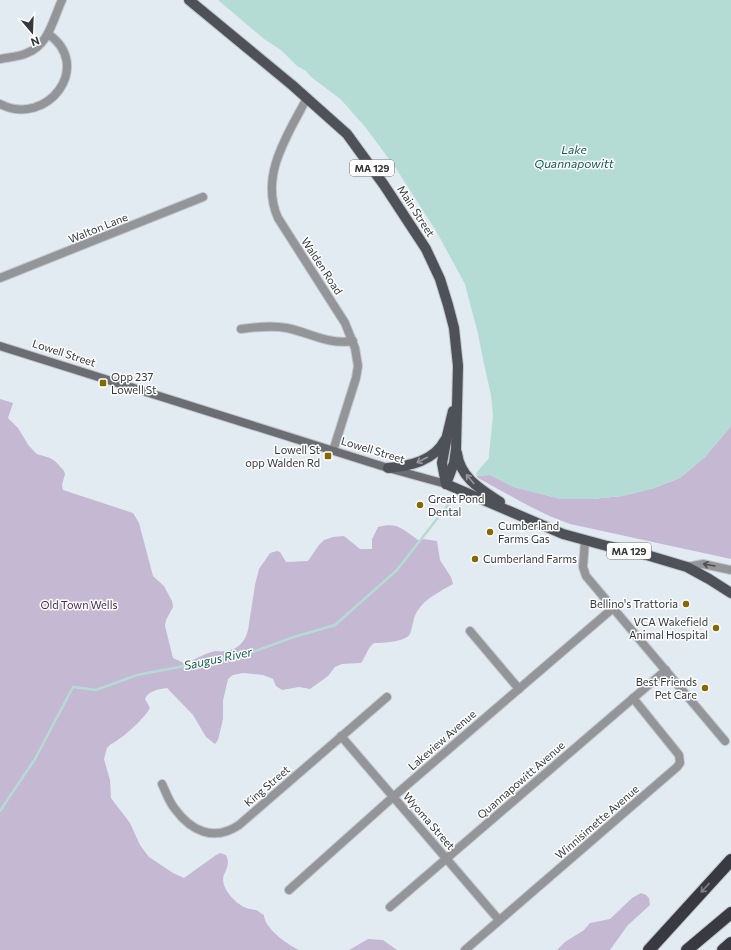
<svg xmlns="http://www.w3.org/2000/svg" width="731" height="950" font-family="Commissioner,sans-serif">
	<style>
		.green { fill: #c5b8d3 }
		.water { fill: #b5dbd5 }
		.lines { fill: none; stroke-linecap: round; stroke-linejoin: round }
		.stream { stroke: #b5dbd5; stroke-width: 2.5 }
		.minor-casing { stroke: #c0c7cd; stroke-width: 10 }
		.tertiary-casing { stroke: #c0c7cd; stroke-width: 10 }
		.secondary-casing { stroke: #c0c7cd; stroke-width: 10 }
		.primary-casing { stroke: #c0c7cd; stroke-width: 12 }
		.motorway-casing { stroke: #c0c7cd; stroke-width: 14 }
		.minor { stroke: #949599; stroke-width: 8 }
		.tertiary { stroke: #949599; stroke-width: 8 }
		.secondary { stroke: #6c6d73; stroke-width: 8 }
		.primary { stroke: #4f5158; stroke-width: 10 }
		.motorway { stroke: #383941; stroke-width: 12 }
		.oneway { stroke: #95979b }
		.oneway2 { stroke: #4d4f52 }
		.oneway3 { stroke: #7e7e84 }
		.poi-dot { fill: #856802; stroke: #fff; stroke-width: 1.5 }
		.labels { text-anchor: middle; stroke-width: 3; stroke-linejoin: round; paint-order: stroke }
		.shield { fill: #fff; stroke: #727476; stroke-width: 1 }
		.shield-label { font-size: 10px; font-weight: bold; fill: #35383b }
		.street-label { font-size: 11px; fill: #35383b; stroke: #fff }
		.poi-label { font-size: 11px; fill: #35383b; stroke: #fff; text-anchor: start }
		.park-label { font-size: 11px; fill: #412c53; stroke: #fff }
		.water-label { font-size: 12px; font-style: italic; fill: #105c53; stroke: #fff }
	</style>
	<rect width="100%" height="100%" fill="#e3ebf2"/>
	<g class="green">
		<path d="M0,399L13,403L8,418L18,428L29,446L37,454L50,458L56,462L64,471L65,474L62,485L63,490L133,513L139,523L153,576L164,586L172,601L173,607L166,620L165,626L173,658L186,664C194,659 206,653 215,651C218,651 221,652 224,651C237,650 245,643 248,630L255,585L259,569L270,553L277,551L280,552L286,562L308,561L319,545L324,540L333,537L344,536L360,549H372V539L378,527C398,522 402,529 418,540L423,539L437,541L440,560L451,577L453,584C441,591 426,598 418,610C413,617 413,626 410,634C405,642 383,643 374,643C367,648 366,657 361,663L342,664L335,667L328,676L310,689L299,687L282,690L276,686L273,679L263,675L243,673L233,675L228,679L223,701V719L218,740L215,744L206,737L193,715L167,688C159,689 148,691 145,699L150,708C144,719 122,739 111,744L107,748L104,759L110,780L111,798L130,823L140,845L149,857L173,873L184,878L216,855L220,853L226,855C230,863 227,867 224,875C219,886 235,903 244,907C248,909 252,909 256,910C259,911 261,914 264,915C264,928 288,945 299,950H0Z"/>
		<path d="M731,426V559L570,524C538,513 508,494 478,478L477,476L490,475L514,487L561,499H592L622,496L654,488L680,478L705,457Z"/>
		<polygon points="641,893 646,895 649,898 650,905 628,925 610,950 557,950 565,942 584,930 590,923 610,919 632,898"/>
		<polygon points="368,939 383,940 397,950 349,950"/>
	</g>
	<polygon class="water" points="218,0 731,0 731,426 705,457 680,478 654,488 622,496 592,499 561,499 513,487 490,475 477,476 476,474 477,472 489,458 489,455 493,416 491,395 484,364 478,334 465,284 436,231 397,170 366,128 344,103 339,98 311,77 306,71 297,66 281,50 264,39"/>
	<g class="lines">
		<polyline class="stream" points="0,811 35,759 73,687 96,690 137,675 247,654 294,637 335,625 397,570 451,501"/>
		<g class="minor-casing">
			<g id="minor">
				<path d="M0,59C9,57 19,57 27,53C49,45 53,19 62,0"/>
				<path d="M307,98C288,134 259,176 278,218L345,323L355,348L358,366L356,378L333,451"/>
				<path d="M0,104C48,128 94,65 48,34"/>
				<polyline points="0,278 203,197"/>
				<path d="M241,329C256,327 272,325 287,328C311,333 328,345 353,341"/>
				<polyline points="585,540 583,567 586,576 725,741"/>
				<polyline points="470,631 519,689"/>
				<polyline points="341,736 499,920"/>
				<path d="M162,784C166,792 169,802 175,809C191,831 214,842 239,825L387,697"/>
				<polyline points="289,890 393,797 612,609"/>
				<polyline points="390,907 666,670"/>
				<polyline points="465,950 677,767 680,763 679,755 633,698"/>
			</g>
		</g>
		<g class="tertiary-casing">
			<polyline id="tertiary" points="687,567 703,564 731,570"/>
		</g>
		<g class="secondary-casing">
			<polyline id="secondary" points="0,346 388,468 446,484"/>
		</g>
		<g class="primary-casing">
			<g id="primary">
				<polyline points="189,0 292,85 347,134 384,185 426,249 440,279 448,305 454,328 458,366 456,449 454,463 446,484"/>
				<path d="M457,453C460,478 482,490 500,502"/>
				<path d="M388,468C410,466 434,461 445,440"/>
				<polyline points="446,484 563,534 607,546 640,553 687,567 709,579 731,593"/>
				<polyline points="446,484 442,463 447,436 453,411"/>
			</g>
		</g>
		<g class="motorway-casing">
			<g id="motorway">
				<polyline points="649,950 731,860"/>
				<polyline points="687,950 731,913"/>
				<polyline points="723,950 731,943"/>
			</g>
		</g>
		<use href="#minor" class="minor"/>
		<use href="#tertiary" class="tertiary"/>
		<use href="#secondary" class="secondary"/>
		<use href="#primary" class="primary"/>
		<use href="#motorway" class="motorway"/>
	</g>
	<defs><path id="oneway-shaft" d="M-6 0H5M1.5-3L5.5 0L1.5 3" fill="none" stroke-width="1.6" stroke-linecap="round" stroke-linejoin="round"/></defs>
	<g class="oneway">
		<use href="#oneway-shaft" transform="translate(422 460) rotate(153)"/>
		<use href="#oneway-shaft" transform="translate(470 479) rotate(-130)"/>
	</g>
	<use class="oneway2" href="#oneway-shaft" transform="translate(709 565) rotate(-170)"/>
	<use class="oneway3" href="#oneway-shaft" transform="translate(705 888) rotate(133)"/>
	<g class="poi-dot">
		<rect x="99" y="379" width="8" height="8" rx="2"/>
		<rect x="324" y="452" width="8" height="8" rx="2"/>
		<circle cx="420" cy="505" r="4"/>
		<circle cx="490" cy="532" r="4"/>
		<circle cx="475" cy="559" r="4"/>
		<circle cx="686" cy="604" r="4"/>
		<circle cx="716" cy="628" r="4"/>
		<circle cx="705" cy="688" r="4"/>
	</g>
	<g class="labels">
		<g class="shield">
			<rect x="350" y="160" width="44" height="16" rx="3"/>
			<rect x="607" y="543" width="44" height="16" rx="3"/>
		</g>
		<g class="shield-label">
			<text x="372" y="172">MA 129</text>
			<text x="629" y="555">MA 129</text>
		</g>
		<g class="street-label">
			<text transform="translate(416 211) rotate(57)" y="4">Main Street</text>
			<text transform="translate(98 228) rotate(-22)" y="4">Walton Lane</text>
			<text transform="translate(322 266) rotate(57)" y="4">Walden Road</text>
			<text transform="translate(64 353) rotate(18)" y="4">Lowell Street</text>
			<text transform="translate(373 450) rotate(17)" y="4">Lowell Street</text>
			<text transform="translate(442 740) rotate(-41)" y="4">Lakeview Avenue</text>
			<text transform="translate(521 780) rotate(-41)" y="4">Quannapowitt Avenue</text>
			<text transform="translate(267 786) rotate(-41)" y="4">King Street</text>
			<text transform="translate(429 821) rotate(49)" y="4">Wyoma Street</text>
			<text transform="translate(597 822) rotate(-41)" y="4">Winnisimette Avenue</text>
		</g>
		<g class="poi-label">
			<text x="111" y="381">Opp 237<tspan x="111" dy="13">Lowell St</tspan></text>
			<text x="320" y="454" text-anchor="end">Lowell St<tspan x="320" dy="13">opp Walden Rd</tspan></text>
			<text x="428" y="503">Great Pond<tspan x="428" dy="13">Dental</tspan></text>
			<text x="498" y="530">Cumberland<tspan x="498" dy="13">Farms Gas</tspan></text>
			<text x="483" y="563">Cumberland Farms</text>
			<text x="678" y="608" text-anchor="end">Bellino's Trattoria</text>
			<text x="708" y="626" text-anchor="end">VCA Wakefield<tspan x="708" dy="13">Animal Hospital</tspan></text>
			<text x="697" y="686" text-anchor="end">Best Friends<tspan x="697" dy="13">Pet Care</tspan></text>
		</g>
		<g class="park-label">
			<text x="79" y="609">Old Town Wells</text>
		</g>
		<g class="water-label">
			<text x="574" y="154">Lake<tspan x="574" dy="14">Quannapowitt</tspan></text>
			<text transform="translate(218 659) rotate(-12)" y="4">Saugus River</text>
		</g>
	</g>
	<g transform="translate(32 32) rotate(161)" stroke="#ffffff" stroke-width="3" paint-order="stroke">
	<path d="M0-3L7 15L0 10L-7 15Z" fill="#35383b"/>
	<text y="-6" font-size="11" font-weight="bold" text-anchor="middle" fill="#35383b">N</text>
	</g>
</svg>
